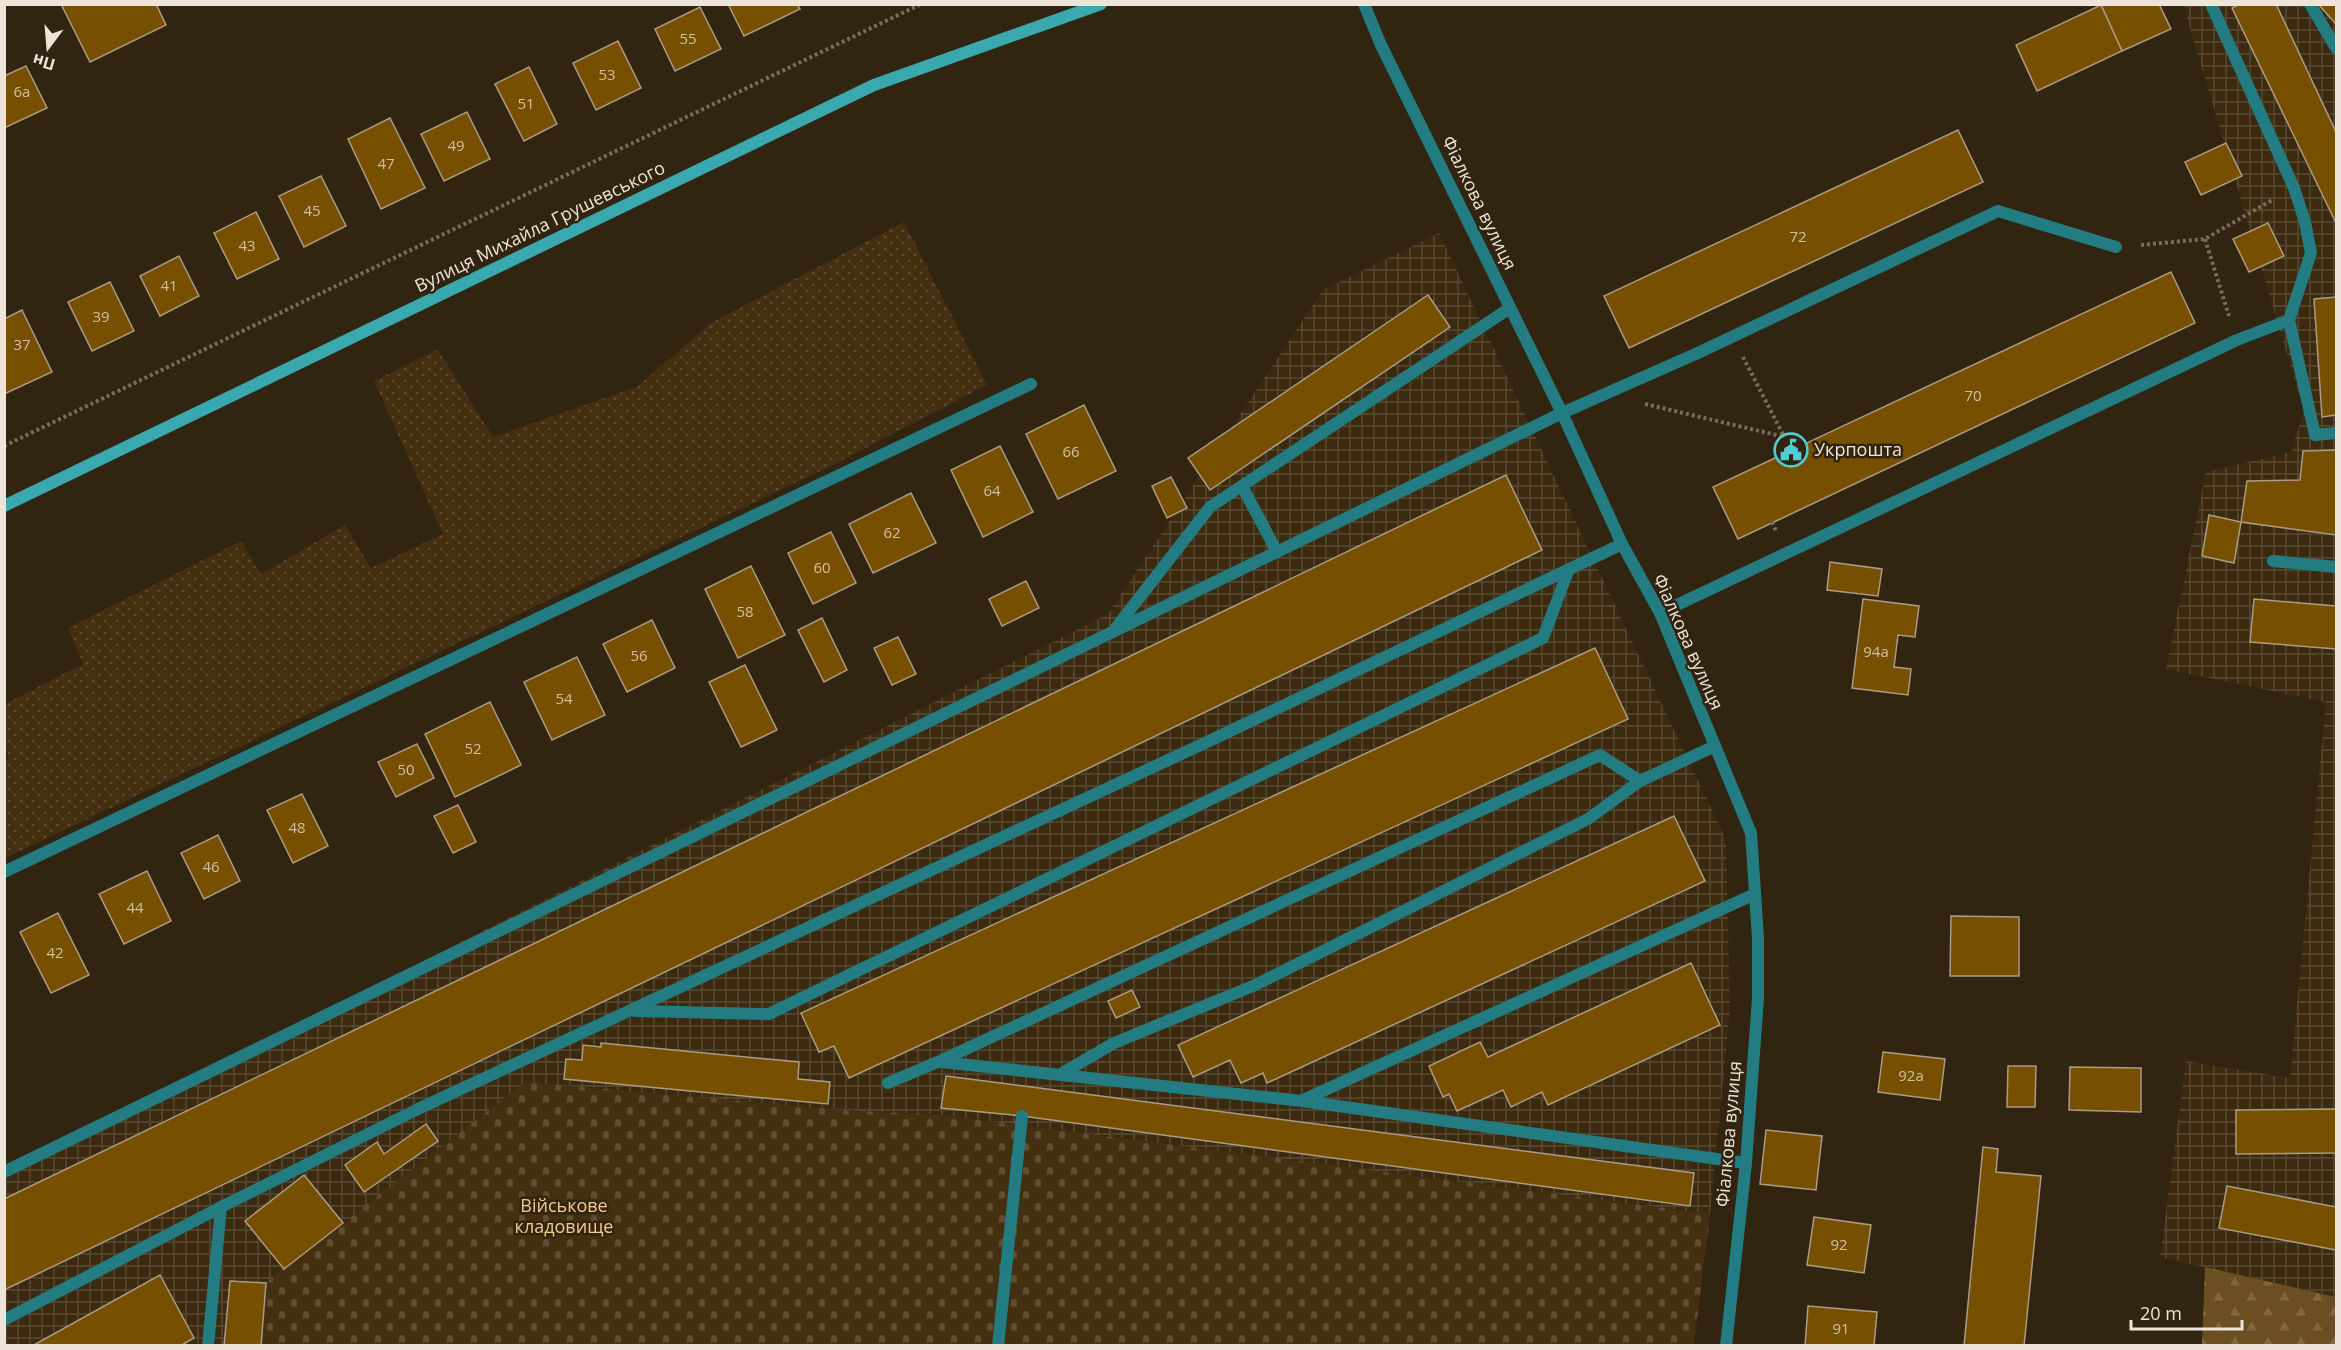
<svg xmlns="http://www.w3.org/2000/svg" width="2341" height="1350" font-family="'Open Sans',sans-serif">
	<style>
		.industrial { fill: url(#industrial-grid) }
		.green { fill: url(#green-dots) }
		.forest { fill: url(#forest-firs) }
		.cemetery { fill: url(#cemetery-stones) }
		.building { fill: #774f01; stroke: #ac9b85; stroke-width: 1.5 }
		.lines { fill: none; stroke-linecap: round; stroke-linejoin: round }
		.path { stroke: #786d5b; stroke-width: 4; stroke-dasharray: 3 3; stroke-linecap: butt }
		.lane { stroke: #237c81; stroke-width: 12 }
		.street { stroke: #237c81; stroke-width: 12 }
		.secondary { stroke: #3aa9af; stroke-width: 12 }
		.labels { text-anchor: middle; stroke-width: 5; stroke-linejoin: round; paint-order: stroke }
		.number-label { font-size: 15px; fill: #d0c0a2 }
		.street-label { font-size: 18px; fill: #eee5d8; stroke: #312410 }
		.poi-label { font-size: 18px; fill: #eee5d8; stroke: #312410; text-anchor: start }
		.park-label { font-size: 18px; fill: #f5ca8e; stroke: #312410 }
	</style>
	<defs>
		<pattern id="industrial-grid" width="8" height="8" patternUnits="userSpaceOnUse" patternTransform="scale(1.5)"><rect width="8" height="8" fill="#3c2a10"/><path d="M0 4h8M4 0v8" fill="none" stroke="#584932"/></pattern>
		<pattern id="green-dots" width="8" height="8" patternUnits="userSpaceOnUse" patternTransform="scale(1.5)"><rect width="8" height="8" fill="#442f10"/><path d="M2 2h.1M6 6h.1" fill="none" stroke="#5f4d32" stroke-width="1.8" stroke-linecap="round"/></pattern>
		<pattern id="forest-firs" width="22" height="20" patternUnits="userSpaceOnUse" patternTransform="scale(1.5)"><rect width="22" height="20" fill="#6b4e21"/><path d="M5 1l3.5 6h-7zM16 11l3.5 6h-7z" fill="#806740"/></pattern>
		<pattern id="cemetery-stones" width="16" height="16" patternUnits="userSpaceOnUse" patternTransform="scale(1.5)"><rect width="16" height="16" fill="#442f10"/><path d="M2 7V4a2 2 0 0 1 4 0v3zM10 15v-3a2 2 0 0 1 4 0v3z" fill="#5f4d32"/></pattern>
	</defs>
	<rect width="100%" height="100%" fill="#312410"/>
	<g class="industrial">
		<polygon points="2183,5 2336,5 2336,1297 2160,1257 2186,1061 2290,1078 2326,702 2166,669 2206,472 2291,452 2304,411"/>
		<polygon points="1439,233 1726,840 1730,1010 1710,1214 941,1115 841,1110 343,1223 266,1283 261,1345 5,1346 5,1173 1108,614 1323,290"/>
	</g>
	<polygon class="green" points="904,222 987,385 827,468 5,858 4,761 9,758 5,744 5,704 83,664 68,628 241,541 261,574 345,525 371,568 443,534 374,381 438,350 493,437 637,387 711,323"/>
	<polygon class="forest" points="2205,1267 2336,1297 2336,1345 2202,1345"/>
	<polygon class="cemetery" points="525,1082 841,1110 941,1115 1710,1214 1694,1345 261,1346 266,1283"/>
	<g class="building">
		<polygon points="65,4 156,4 166,25 90,62 62,6"/>
		<polygon points="728,4 797,4 800,9 744,36"/>
		<polygon points="2103,4 2159,4 2171,29 2122,51 2101,5"/>
		<polygon points="2240,4 2276,4 2336,132 2336,223 2232,8"/>
		<polygon points="2318,4 2336,4 2336,24"/>
		<polygon points="2101,5 2122,51 2037,91 2016,45"/>
		<polygon points="700,7 721,49 675,71 655,29"/>
		<polygon points="618,41 641,88 596,110 573,63"/>
		<polygon points="26,66 47,108 4,128 4,76"/>
		<polygon points="529,67 557,124 524,141 495,84"/>
		<polygon points="467,112 490,159 444,181 421,134"/>
		<polygon points="390,118 425,188 381,209 348,139"/>
		<polygon points="1958,130 1983,182 1629,348 1604,296"/>
		<polygon points="2226,143 2242,176 2201,195 2185,162"/>
		<polygon points="321,176 346,226 304,247 279,196"/>
		<polygon points="256,212 279,259 237,279 214,233"/>
		<polygon points="2268,223 2284,256 2249,272 2233,239"/>
		<polygon points="179,256 199,296 160,316 140,276"/>
		<polygon points="2171,272 2195,323 1738,539 1713,487"/>
		<polygon points="110,282 134,331 92,351 68,302"/>
		<polygon points="1428,295 1450,327 1210,490 1188,458"/>
		<polygon points="2336,297 2336,415 2322,417 2314,299"/>
		<polygon points="22,310 52,372 4,394 4,319"/>
		<polygon points="1084,405 1116,471 1058,499 1026,434"/>
		<polygon points="1000,446 1033,512 983,537 951,470"/>
		<polygon points="2336,450 2336,535 2241,522 2247,481 2300,480 2303,451"/>
		<polygon points="1506,475 1542,550 4,1290 4,1199"/>
		<polygon points="1171,477 1187,508 1167,518 1152,486"/>
		<polygon points="911,493 936,543 873,573 849,524"/>
		<polygon points="2209,515 2241,522 2234,563 2202,556"/>
		<polygon points="831,532 856,583 813,604 788,553"/>
		<polygon points="1830,562 1882,569 1878,596 1827,590"/>
		<polygon points="751,566 785,635 738,658 705,589"/>
		<polygon points="1026,581 1039,608 1002,626 989,599"/>
		<polygon points="1863,599 1919,606 1915,637 1898,635 1894,667 1911,669 1908,695 1852,688"/>
		<polygon points="2254,599 2336,606 2336,649 2250,642"/>
		<polygon points="822,618 847,670 824,682 798,630"/>
		<polygon points="652,620 675,668 627,692 603,644"/>
		<polygon points="898,637 916,674 892,685 874,648"/>
		<polygon points="1595,648 1628,719 849,1078 834,1046 819,1052 801,1013"/>
		<polygon points="577,657 605,715 552,740 524,682"/>
		<polygon points="745,665 777,730 741,747 709,682"/>
		<polygon points="490,702 521,765 455,797 425,734"/>
		<polygon points="417,744 434,778 396,797 378,762"/>
		<polygon points="302,794 328,846 293,863 267,810"/>
		<polygon points="458,805 476,842 453,853 434,816"/>
		<polygon points="1674,816 1705,881 1267,1083 1263,1073 1241,1083 1230,1060 1193,1077 1178,1045"/>
		<polygon points="218,835 240,881 204,899 181,853"/>
		<polygon points="147,871 171,921 124,944 99,894"/>
		<polygon points="58,913 89,975 51,993 20,932"/>
		<polygon points="1951,916 2019,917 2019,976 1950,976"/>
		<polygon points="1691,963 1720,1025 1548,1105 1542,1092 1511,1107 1503,1090 1457,1111 1449,1094 1443,1097 1429,1066 1480,1042 1488,1057"/>
		<polygon points="1132,990 1140,1007 1116,1018 1108,1001"/>
		<polygon points="601,1043 799,1062 798,1079 830,1082 828,1104 564,1079 566,1059 582,1060 583,1045 601,1047"/>
		<polygon points="1883,1052 1945,1059 1940,1100 1878,1092"/>
		<polygon points="2008,1066 2036,1066 2035,1107 2007,1107"/>
		<polygon points="2070,1067 2141,1068 2141,1112 2069,1110"/>
		<polygon points="946,1076 1694,1173 1690,1206 1022,1116 941,1108"/>
		<polygon points="2336,1109 2336,1153 2236,1154 2236,1110"/>
		<polygon points="426,1124 438,1141 364,1192 345,1165 377,1142 384,1154"/>
		<polygon points="1766,1130 1822,1136 1816,1190 1760,1184"/>
		<polygon points="1983,1147 1998,1149 1996,1172 2041,1176 2024,1346 1964,1346"/>
		<polygon points="304,1175 343,1223 284,1269 245,1221"/>
		<polygon points="2227,1186 2336,1207 2336,1250 2219,1228"/>
		<polygon points="1814,1217 1871,1225 1864,1273 1807,1265"/>
		<polygon points="160,1275 194,1338 180,1346 32,1346"/>
		<polygon points="230,1281 266,1283 261,1346 224,1346"/>
		<polygon points="1808,1306 1877,1312 1874,1346 1805,1346"/>
	</g>
	<g class="lines">
		<g class="path">
			<polyline points="2205,239 2229,316"/>
			<polyline points="2141,245 2205,239 2272,200"/>
			<polyline points="1743,357 1791,450"/>
			<polyline points="1645,404 1785,437"/>
			<polyline points="4,446 921,4"/>
			<polyline points="1772,522 1777,533"/>
		</g>
		<g class="lane">
			<polyline points="2310,4 2336,48"/>
			<polyline points="2289,320 2315,435 2336,433"/>
			<polyline points="1242,486 1277,552"/>
			<polyline points="2273,561 2336,567"/>
			<polyline points="1660,613 2237,340 2289,320 2311,253 2305,222 2294,188 2211,4"/>
			<polyline points="1115,629 1210,507 1510,308"/>
			<polyline points="4,872 1031,384"/>
			<polyline points="635,1011 769,1014 1543,638 1569,569"/>
			<polyline points="941,1062 1302,1101 1746,1163"/>
			<polyline points="1061,1074 1114,1043 1253,986 1588,819 1640,781"/>
			<polyline points="888,1083 940,1061 1600,755 1640,781 1715,746"/>
			<polyline points="1303,1100 1755,894"/>
			<polyline points="4,1172 1562,413 1700,352 1998,211 2116,247"/>
			<polyline points="4,1320 221,1207 418,1109 1207,742 1622,544"/>
			<polyline points="208,1346 221,1207"/>
			<polyline points="998,1346 1022,1116"/>
		</g>
		<polyline class="street" points="1364,4 1381,45 1562,413 1622,544 1660,613 1751,833 1758,938 1758,998 1746,1163 1726,1346"/>
		<polyline class="secondary" points="4,506 874,85 1101,4"/>
	</g>
	<defs>
		<g id="civic-ring" transform="scale(1.725)"><circle r="9.5" fill="#312410" stroke="#51ccd3" stroke-width="1.5"/><path d="M-.6-6.5H3V-4.5H.6V-3L4-1V1h2V6H-6V1h2V-1L-.6-3ZM-1.2 2.5V6h2.4V2.5Z" fill="#51ccd3"/></g>
	</defs>
	<g fill-rule="evenodd">
		<use href="#civic-ring" x="1791" y="450"/>
	</g>
	<g class="labels">
		<g class="number-label">
			<text x="688" y="44">55</text>
			<text x="607" y="80">53</text>
			<text x="22" y="97">6а</text>
			<text x="526" y="109">51</text>
			<text x="456" y="151">49</text>
			<text x="386" y="169">47</text>
			<text x="312" y="216">45</text>
			<text x="1798" y="242">72</text>
			<text x="247" y="251">43</text>
			<text x="169" y="291">41</text>
			<text x="101" y="322">39</text>
			<text x="22" y="350">37</text>
			<text x="1973" y="401">70</text>
			<text x="1071" y="457">66</text>
			<text x="992" y="496">64</text>
			<text x="892" y="538">62</text>
			<text x="822" y="573">60</text>
			<text x="745" y="617">58</text>
			<text x="1876" y="657">94а</text>
			<text x="639" y="661">56</text>
			<text x="564" y="704">54</text>
			<text x="473" y="754">52</text>
			<text x="406" y="775">50</text>
			<text x="297" y="833">48</text>
			<text x="211" y="872">46</text>
			<text x="135" y="913">44</text>
			<text x="55" y="958">42</text>
			<text x="1911" y="1081">92а</text>
			<text x="1839" y="1250">92</text>
			<text x="1841" y="1334">91</text>
		</g>
		<g class="street-label">
			<text transform="translate(1479 203) rotate(64)" y="6">Фіалкова вулиця</text>
			<text transform="translate(540 227) rotate(-26)" y="6">Вулиця Михайла Грушевського</text>
			<text transform="translate(1688 642) rotate(66)" y="6">Фіалкова вулиця</text>
			<text transform="translate(1729 1134) rotate(-85)" y="6">Фіалкова вулиця</text>
		</g>
		<g class="poi-label">
			<text x="1814" y="456">Укрпошта</text>
		</g>
		<g class="park-label">
			<text x="564" y="1212">Військове<tspan x="564" dy="21">кладовище</tspan></text>
		</g>
	</g>
	<rect width="2341" height="1350" fill="none" stroke="#eee5d8" stroke-width="12"/>
	<g transform="translate(48 48) rotate(196)" stroke="#312410" stroke-width="4.5" paint-order="stroke">
	<path d="M0-4.5L10 22L0 15L-10 22Z" fill="#eee5d8"/>
	<text y="-9" font-size="16" font-weight="bold" text-anchor="middle" fill="#eee5d8">Пн</text>
	</g>
	<path d="M2131 1320v9h111v-9" fill="none" stroke="#eee5d8" stroke-width="3"/>
	<text x="2140" y="1320" font-size="18" fill="#eee5d8" stroke="#312410" stroke-width="4.5" paint-order="stroke">20 m</text>
</svg>
